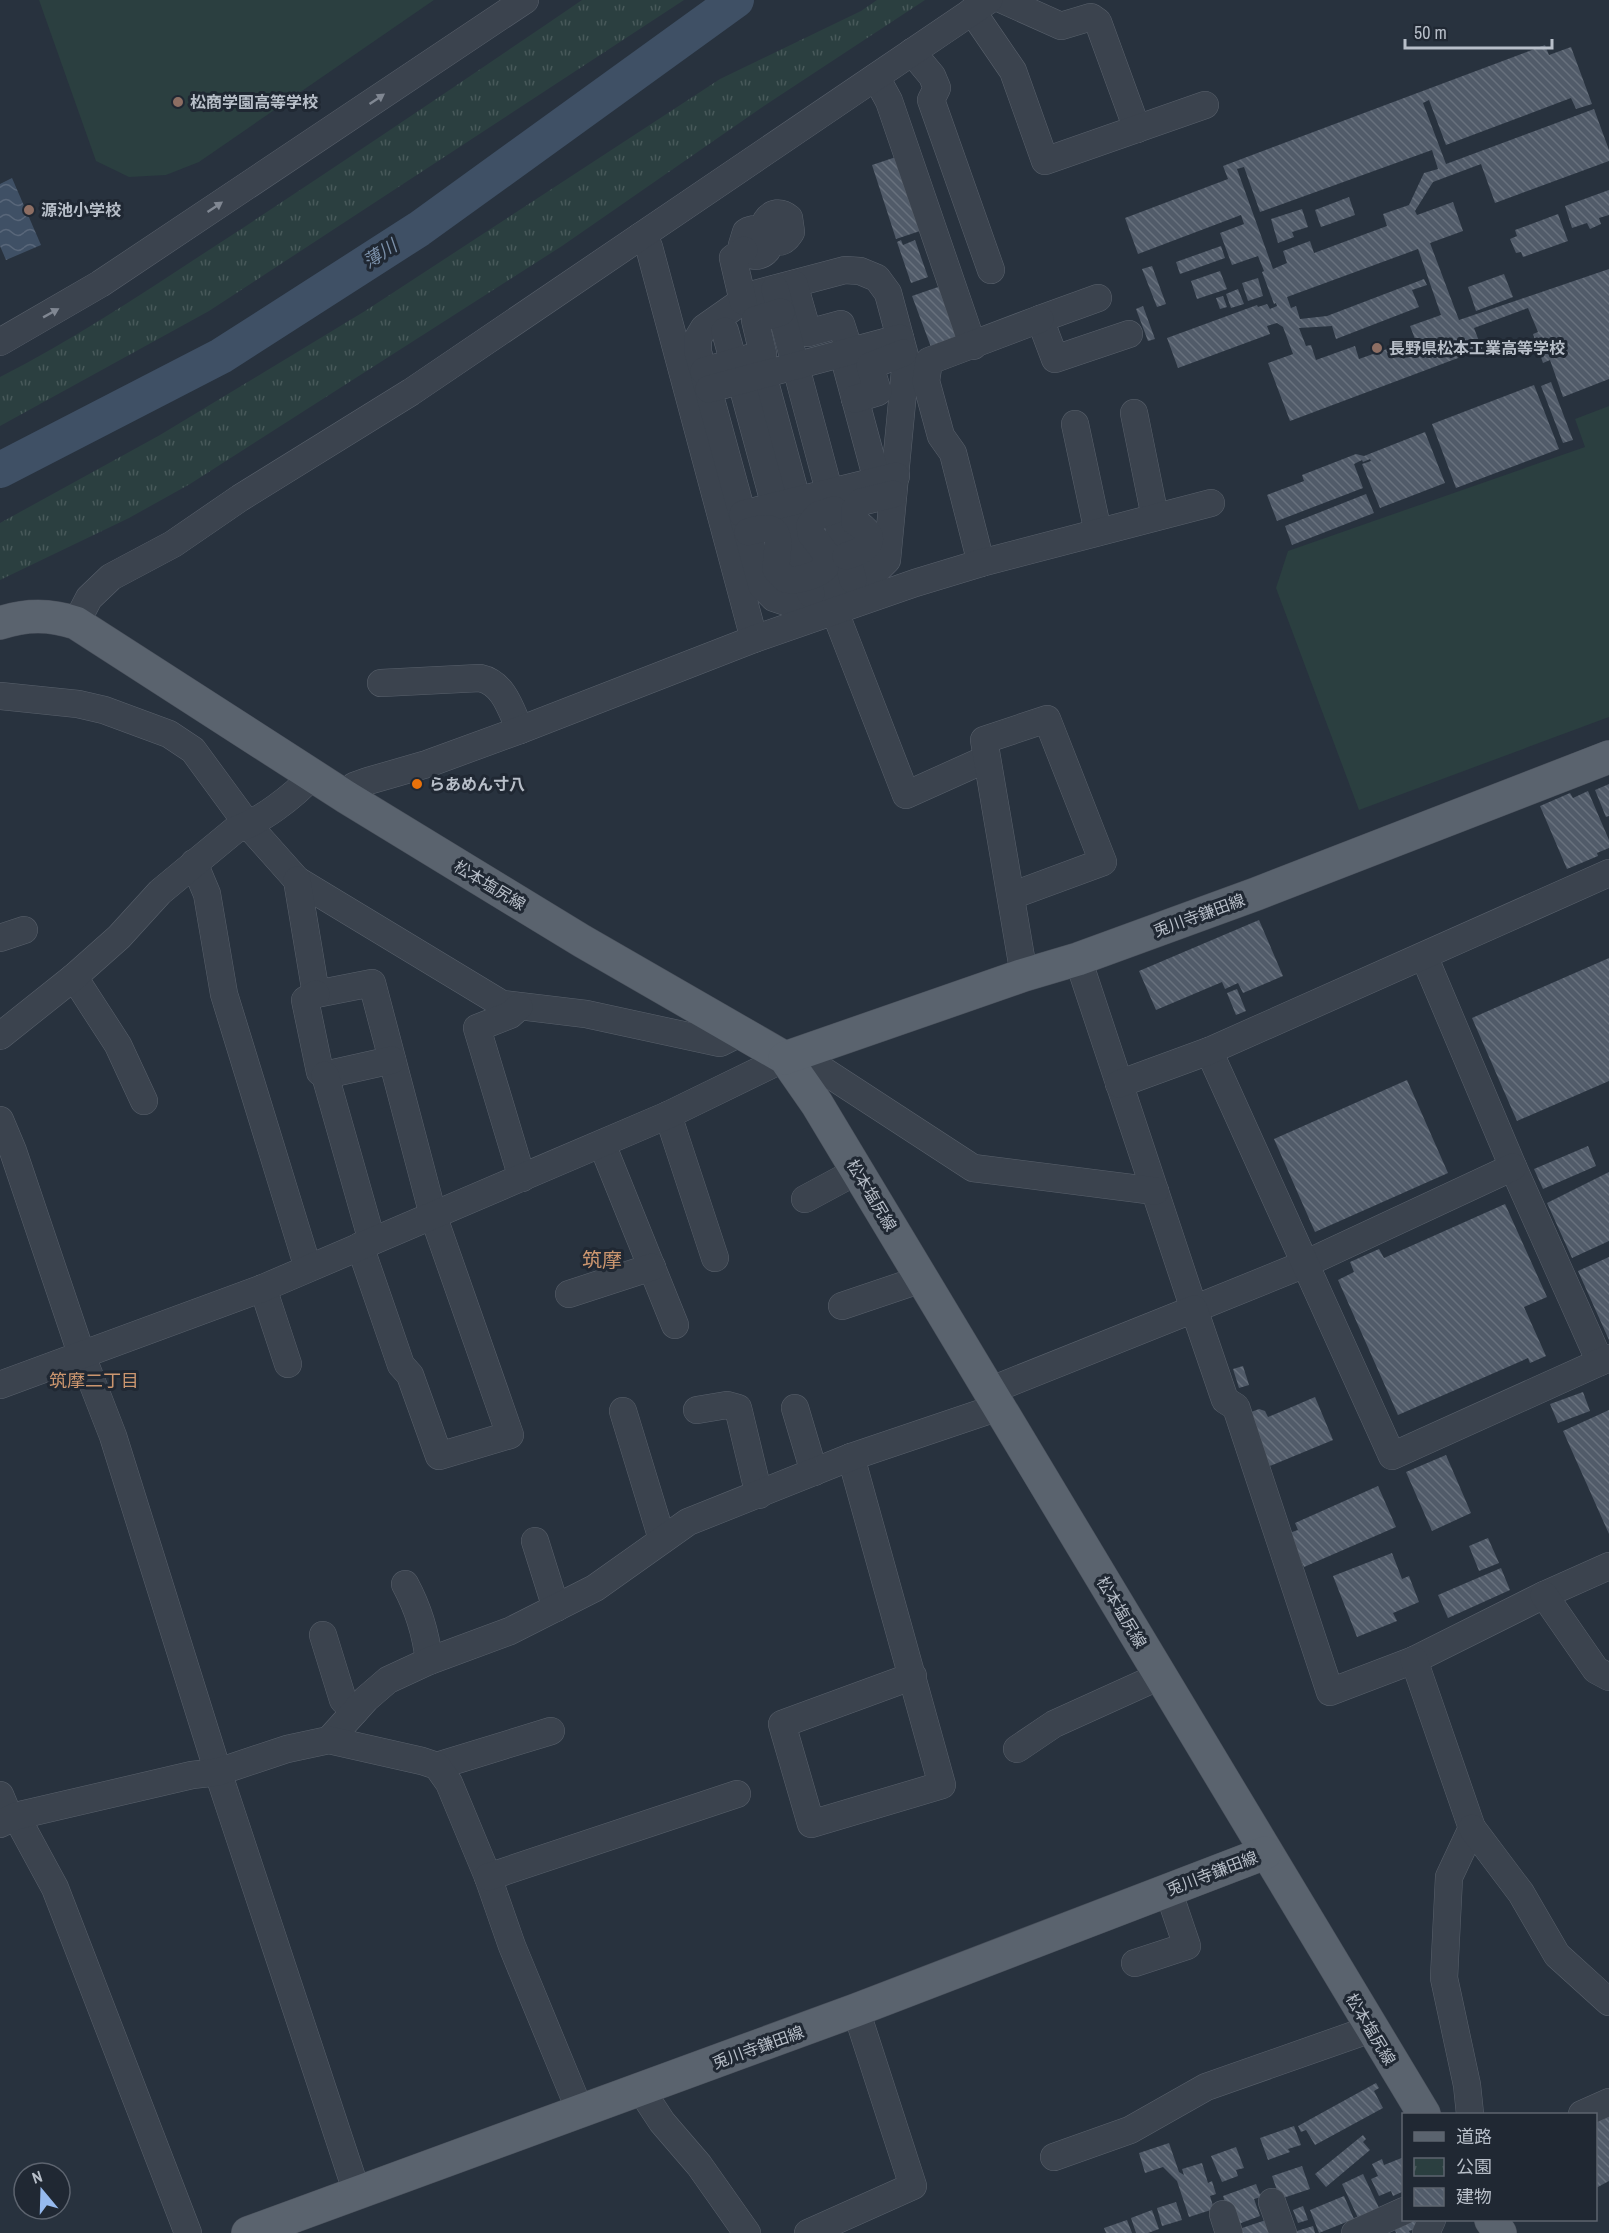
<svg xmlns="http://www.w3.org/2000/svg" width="1609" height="2233" font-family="'Archivo Narrow','Noto Sans JP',sans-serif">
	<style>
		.green { fill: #2b3f40 }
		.park { fill: url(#park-tufts) }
		.water { fill: url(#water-waves) }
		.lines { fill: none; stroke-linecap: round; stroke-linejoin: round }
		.river { stroke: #3f5065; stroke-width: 36 }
		.building { fill: url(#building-back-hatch); fill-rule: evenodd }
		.minor-casing { stroke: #59616c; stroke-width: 28 }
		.major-casing { stroke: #484f5a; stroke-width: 34 }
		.minor { stroke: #3b434e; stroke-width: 27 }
		.major { stroke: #5a636e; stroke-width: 33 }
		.oneway { fill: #808792 }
		.education-dot { fill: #8d6e63; stroke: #202833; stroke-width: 2 }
		.food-dot { fill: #e8710a; stroke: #202833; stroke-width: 2 }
		.labels { text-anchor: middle; stroke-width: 6; stroke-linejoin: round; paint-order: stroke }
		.poi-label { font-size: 16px; font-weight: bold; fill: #b8bfc9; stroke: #202833; text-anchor: start }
		.street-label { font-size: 16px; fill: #b8bfc9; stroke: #202833 }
		.water-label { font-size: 18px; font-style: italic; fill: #7b90a9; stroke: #202833 }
		.neighbourhood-label { font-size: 18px; fill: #cc966f; stroke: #202833 }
		.quarter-label { font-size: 20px; fill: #cc966f; stroke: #202833 }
	</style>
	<defs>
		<pattern id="park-tufts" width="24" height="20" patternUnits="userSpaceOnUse" patternTransform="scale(1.5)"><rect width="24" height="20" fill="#2b3f40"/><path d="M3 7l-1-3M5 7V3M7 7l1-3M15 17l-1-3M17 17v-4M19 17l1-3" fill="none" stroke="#48595a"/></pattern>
		<pattern id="water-waves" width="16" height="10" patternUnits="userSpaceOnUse" patternTransform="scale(1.5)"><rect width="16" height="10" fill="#3f5065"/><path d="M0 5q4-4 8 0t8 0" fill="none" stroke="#59677a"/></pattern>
		<pattern id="building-back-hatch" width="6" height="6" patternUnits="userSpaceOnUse" patternTransform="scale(1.5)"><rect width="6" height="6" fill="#515b69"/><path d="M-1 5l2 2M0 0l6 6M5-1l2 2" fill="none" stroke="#68717d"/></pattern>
	</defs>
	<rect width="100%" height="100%" fill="#28323e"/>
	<g class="green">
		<polygon points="39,0 434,0 199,162 166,175 129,177 96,161"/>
		<polygon points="1609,406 1609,717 1359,810 1276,588 1288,551 1585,447 1575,419"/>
	</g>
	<g class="park">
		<path d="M582,0H684L209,311L0,426V377C81,336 156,284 232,235C349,158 466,79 582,0Z"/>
		<polygon points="877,0 925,0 761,108 562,246 190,484 129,518 0,580 0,523 160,435 365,311 720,79 861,11"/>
	</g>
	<polygon class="water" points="12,178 41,245 6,260 0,246 0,184"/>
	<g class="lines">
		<polyline class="river" points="0,470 221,356 419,229 736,0"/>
	</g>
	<g class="building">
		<path d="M1545,45L1549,55L1571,47L1592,104L1576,109L1571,98L1446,145L1429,100L1423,103L1446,164L1594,109L1609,150V161L1495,203L1481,164L1433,182L1415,211L1417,215L1453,202L1463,231L1430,243L1459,320L1609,269V379L1563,397L1550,360L1543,363L1533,334L1538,332L1528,308L1474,328L1482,349L1290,421L1268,363L1293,354L1283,327L1277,323L1267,326L1270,334L1178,368L1167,338L1257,305L1258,307L1267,304L1270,309L1277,306L1276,303L1274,304L1262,272L1264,271L1258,256L1232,265L1220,233L1244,224L1241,215L1138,254L1125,218L1228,179L1223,166ZM1432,150L1438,169L1424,173L1409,205L1383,214L1387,226L1314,253L1310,241L1283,251L1287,263L1273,269L1237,169L1244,167L1260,212ZM1418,249L1441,315L1410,326L1415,339L1359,359L1355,346L1316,360L1311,345L1306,346L1299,328L1332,326L1336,339L1419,307L1412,290L1427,285L1424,279L1327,316L1300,319L1296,306L1291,308L1287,297Z"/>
		<polygon points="896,157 920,231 896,239 872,165"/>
		<polygon points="1609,190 1609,215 1599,218 1601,224 1590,229 1587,223 1572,228 1565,206"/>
		<polygon points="1349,197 1355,215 1321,227 1315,210"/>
		<polygon points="1302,209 1308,227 1292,232 1294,237 1278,243 1271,219"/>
		<polygon points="1558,214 1568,241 1523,257 1521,252 1516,253 1510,239 1517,236 1515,230"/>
		<polygon points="901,240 903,245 915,240 928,277 911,283 897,242"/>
		<polygon points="1221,246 1225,258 1180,274 1176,262"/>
		<polygon points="1152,266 1166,304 1157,307 1142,269"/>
		<polygon points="1220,271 1227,289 1197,299 1191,281"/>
		<polygon points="1504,274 1513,297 1476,311 1468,287"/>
		<polygon points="1258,278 1263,296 1248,301 1242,283"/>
		<polygon points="941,286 959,337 931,347 912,296"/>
		<polygon points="1238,289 1244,304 1231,308 1226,294"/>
		<polygon points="1223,296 1227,307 1220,309 1216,298"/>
		<polygon points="1143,306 1155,339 1148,341 1136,309"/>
		<polygon points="1551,382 1573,440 1563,443 1541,386"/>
		<polygon points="1534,385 1559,449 1456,488 1432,424"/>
		<polygon points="1425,432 1445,483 1380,508 1362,464 1371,461 1370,459 1363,462 1362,460 1354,464 1363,488 1277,521 1267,495 1304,481 1302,475 1356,454 1364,456"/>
		<polygon points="1366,494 1374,513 1292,545 1285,526"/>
		<polygon points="1609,784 1609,816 1606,817 1595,790"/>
		<polygon points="1588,791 1609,840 1609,848 1597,853 1598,856 1567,869 1540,806 1570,793 1573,798"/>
		<polygon points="1259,920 1283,976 1243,993 1238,983 1225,989 1222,982 1156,1010 1139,971"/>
		<polygon points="1609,958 1609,1081 1517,1121 1472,1018"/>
		<polygon points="1237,989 1246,1011 1236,1015 1227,993"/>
		<polygon points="1407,1080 1448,1173 1315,1232 1274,1139"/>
		<polygon points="1588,1146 1596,1166 1543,1189 1534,1169"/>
		<polygon points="1609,1172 1609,1241 1572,1258 1547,1203"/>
		<polygon points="1505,1204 1547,1297 1524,1307 1546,1356 1530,1363 1528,1358 1398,1415 1338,1280 1354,1272 1350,1262 1379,1249 1384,1258"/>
		<polygon points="1609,1257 1609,1340 1578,1271"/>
		<polygon points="1243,1366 1249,1385 1239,1388 1233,1369"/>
		<polygon points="1583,1392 1590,1411 1558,1423 1550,1404"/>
		<polygon points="1315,1397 1333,1440 1265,1468 1246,1414 1259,1409 1265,1411 1268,1417"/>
		<polygon points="1609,1410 1609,1534 1563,1431"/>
		<polygon points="1446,1455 1471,1513 1432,1531 1406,1472"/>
		<polygon points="1378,1486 1396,1527 1304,1567 1289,1533 1298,1530 1295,1523"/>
		<polygon points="1488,1538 1499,1563 1479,1571 1469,1546"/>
		<polygon points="1392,1553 1402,1579 1409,1576 1419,1602 1393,1613 1397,1621 1357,1637 1333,1576"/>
		<polygon points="1501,1568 1510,1590 1448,1618 1438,1595"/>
		<polygon points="1376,2083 1379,2088 1374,2091 1383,2108 1315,2145 1306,2130 1301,2132 1298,2126"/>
		<polygon points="1609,2112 1609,2181 1596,2188 1596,2119"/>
		<polygon points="1294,2126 1301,2145 1288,2149 1290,2152 1268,2160 1260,2138"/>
		<polygon points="1363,2135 1366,2139 1363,2142 1370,2150 1326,2187 1315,2174"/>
		<polygon points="1169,2143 1179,2172 1184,2175 1182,2169 1202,2163 1208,2183 1212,2181 1216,2194 1210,2196 1214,2209 1189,2217 1177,2181 1163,2167 1145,2173 1139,2153"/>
		<polygon points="1236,2147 1244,2168 1236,2170 1238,2176 1222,2182 1211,2156"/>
		<polygon points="1404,2157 1404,2191 1393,2196 1391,2191 1379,2196 1371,2179 1378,2176 1372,2164 1382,2159 1384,2165"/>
		<polygon points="1302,2166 1310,2189 1280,2199 1272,2176"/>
		<polygon points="1363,2174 1380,2210 1359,2220 1342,2184"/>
		<polygon points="1256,2184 1261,2197 1254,2199 1260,2216 1233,2226 1223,2196"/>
		<polygon points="1344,2196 1354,2219 1319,2233 1310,2210"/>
		<polygon points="1176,2202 1182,2220 1162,2226 1157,2208"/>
		<polygon points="1303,2206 1308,2220 1298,2223 1293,2210"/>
		<polygon points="1152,2210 1159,2229 1148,2233 1136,2233 1131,2218"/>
		<polygon points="1127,2220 1132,2233 1106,2233 1104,2228"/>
		<polygon points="1266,2220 1270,2233 1240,2233 1239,2229"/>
		<polygon points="1406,2220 1415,2220 1418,2228 1409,2231 1410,2233 1396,2233 1393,2224"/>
		<polygon points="1313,2226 1315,2233 1294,2233 1294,2232"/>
	</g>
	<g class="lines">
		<g class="minor-casing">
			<g id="minor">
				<polyline points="1003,0 1061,26 1091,17 1098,22 1137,129"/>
				<polyline points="972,11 1013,71 1045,161 1205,105"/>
				<polyline points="912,52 932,76 937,88 931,100 991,270"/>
				<polyline points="876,77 889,101 973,346"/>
				<path d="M765,232L766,221C772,212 781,211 789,218L791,232C774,259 768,219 746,232L742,245L750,255C762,258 772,250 769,238"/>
				<polyline points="641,236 649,247 754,639"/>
				<polygon points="845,270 860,271 877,278 888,293 906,360 887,560 874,573 789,603 774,598 762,586 698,352 698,338 704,328 751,295"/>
				<polyline points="794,284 808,333 841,324 850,352"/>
				<polyline points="775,289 853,580"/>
				<polyline points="1098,298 1040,319 1055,359 1129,334"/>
				<polyline points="743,301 733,258 744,250"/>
				<polyline points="725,331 730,349"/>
				<polyline points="0,342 100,284 525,0"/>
				<polyline points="843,354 877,480"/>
				<polyline points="704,371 763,354 755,320 781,312"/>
				<polyline points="763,375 797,500"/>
				<polyline points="741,381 775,506"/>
				<polyline points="709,389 900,338"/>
				<polyline points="855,399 878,392 870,366 903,353"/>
				<polyline points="1134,413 1155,517"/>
				<polyline points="1075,424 1098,532"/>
				<polyline points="788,513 811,594"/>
				<polyline points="743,514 896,476"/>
				<path d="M748,532C787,519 777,543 776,569L785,579C796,582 816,576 825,568L827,555L811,534L810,525L818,515L834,510"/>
				<path d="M846,556C870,550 880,537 855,522V509L861,502L893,494"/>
				<polyline points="981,563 953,453 941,436 926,381 929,361 1040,319"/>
				<polyline points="835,612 906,795 986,759"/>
				<polyline points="76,623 89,598 111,577 173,544 240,498 411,392 989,0"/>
				<path d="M381,683L480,678C504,683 511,710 520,730"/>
				<polyline points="0,696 78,704 104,710 169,734 193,750 248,825 297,880 502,1004 586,1014 720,1043 740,1033"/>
				<polyline points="346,797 354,786 368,781 427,764 520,730 754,639 915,583 981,563 1211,503"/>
				<polyline points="194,863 207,894 224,994 308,1268"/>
				<polyline points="297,880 316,994 372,983 433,1215 510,1435 439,1456 410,1375 401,1365 360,1246"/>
				<polyline points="1011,896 1103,862 1047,719 984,740 1024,975"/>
				<polyline points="0,938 24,930"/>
				<polyline points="1424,956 1513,1167 1600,1362"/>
				<polyline points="1078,959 1194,1309 1305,1264 1513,1167"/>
				<polyline points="74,977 118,1045 144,1101"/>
				<polyline points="316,994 305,1000 320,1072 325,1075 392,1060"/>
				<polyline points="519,1007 510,1015 477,1028 522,1178"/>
				<path d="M0,1036L74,977L119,937L160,892L235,830C260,822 294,796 312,776"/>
				<polyline points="1209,1051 1392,1456 1609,1358"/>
				<polyline points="798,1054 973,1168 1155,1191"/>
				<polyline points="325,1075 372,1241"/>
				<polyline points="1119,1084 1209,1051 1609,873"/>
				<polyline points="668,1115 715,1258"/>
				<polyline points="0,1120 13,1151 82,1356 113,1436 218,1772 357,2193"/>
				<polyline points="602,1144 675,1325"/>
				<polyline points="805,1199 857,1171"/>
				<polyline points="263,1288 288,1364"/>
				<polyline points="569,1294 652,1267"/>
				<polyline points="842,1306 922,1279"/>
				<polyline points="0,1385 263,1288 668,1115 785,1058"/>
				<polyline points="989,1391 1194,1309 1225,1400 1236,1407 1330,1692 1414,1660 1544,1595 1609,1566"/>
				<polyline points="795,1408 814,1472"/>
				<polyline points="697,1410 727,1405 738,1408 759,1495"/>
				<polyline points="623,1411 662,1539"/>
				<polyline points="851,1457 942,1785 811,1824 782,1724 913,1676"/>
				<polyline points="535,1541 556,1608"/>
				<path d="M405,1584C418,1608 426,1634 429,1661"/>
				<polyline points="1544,1595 1596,1670 1609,1677"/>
				<polyline points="323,1635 343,1700 355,1711"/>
				<polyline points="1414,1660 1472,1828 1449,1877 1444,1978 1467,2085 1470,2114"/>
				<polyline points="329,1740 366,1699 388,1680 429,1661 510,1631 595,1588 688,1522 851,1457 999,1407"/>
				<polyline points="1017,1749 1054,1724 1160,1676"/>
				<polyline points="437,1766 551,1731"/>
				<polyline points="0,1795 10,1819"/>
				<polyline points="16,1816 55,1888 188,2233"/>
				<polyline points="0,1824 16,1816 192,1775 218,1772 287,1749 329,1740 422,1761 437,1766 449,1783 488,1877 512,1946 580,2111"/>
				<polyline points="1472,1828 1521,1893 1557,1955 1609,2002"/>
				<polyline points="488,1877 737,1794"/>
				<polyline points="1135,1963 1187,1946 1168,1890"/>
				<polyline points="641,2090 662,2122 699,2165 747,2233"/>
				<polyline points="1582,2114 1609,2102"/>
				<polyline points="1054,2157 1130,2130 1206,2087 1371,2029"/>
				<polyline points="1272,2202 1283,2233"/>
				<polyline points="1223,2214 1229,2233"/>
				<polyline points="808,2233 913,2186 856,2010"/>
				<polyline points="1355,2233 1404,2211"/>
				<polyline points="1426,2233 1432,2220"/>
			</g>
		</g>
		<g class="major-casing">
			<g id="major">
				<path d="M0,623C26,614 50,614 76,623L346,797L582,941L785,1058L817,1104L1424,2114"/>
				<polyline points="785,1058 1024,975 1078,959 1256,894 1609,757"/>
				<polyline points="1491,2220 1500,2233"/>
				<polyline points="248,2233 856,2010 1265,1853"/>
			</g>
		</g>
		<use href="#minor" class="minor"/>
		<use href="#major" class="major"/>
	</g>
	<defs><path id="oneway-solid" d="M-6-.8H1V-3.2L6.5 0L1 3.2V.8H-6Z" transform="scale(1.5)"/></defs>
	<g class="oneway">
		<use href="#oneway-solid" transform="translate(377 99) rotate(-34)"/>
		<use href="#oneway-solid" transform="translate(215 207) rotate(-34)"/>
		<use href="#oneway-solid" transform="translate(51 313) rotate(-29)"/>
	</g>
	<g class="education-dot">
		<circle cx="178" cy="102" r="6"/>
		<circle cx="29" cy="210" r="6"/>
		<circle cx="1377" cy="348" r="6"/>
	</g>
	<circle class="food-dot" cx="417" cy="784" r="6"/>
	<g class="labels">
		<g class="poi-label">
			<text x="190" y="108">松商学園高等学校</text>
			<text x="41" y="216">源池小学校</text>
			<text x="1389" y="354">長野県松本工業高等学校</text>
			<text x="429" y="790">らあめん寸八</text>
		</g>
		<g class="street-label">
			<text transform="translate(490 885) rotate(31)" y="6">松本塩尻線</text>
			<text transform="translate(1199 915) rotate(-20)" y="6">兎川寺鎌田線</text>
			<text transform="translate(872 1195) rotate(59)" y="6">松本塩尻線</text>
			<text transform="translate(1122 1612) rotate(59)" y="6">松本塩尻線</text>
			<text transform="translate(1212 1873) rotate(-21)" y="6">兎川寺鎌田線</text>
			<text transform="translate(1371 2029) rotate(59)" y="6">松本塩尻線</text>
			<text transform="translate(758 2047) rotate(-20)" y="6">兎川寺鎌田線</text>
		</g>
		<g class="water-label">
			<text transform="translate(380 254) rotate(-33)" y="6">薄川</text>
		</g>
		<g class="neighbourhood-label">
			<text x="94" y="1387">筑摩二丁目</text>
		</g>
		<g class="quarter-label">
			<text x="602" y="1267">筑摩</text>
		</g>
	</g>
	<rect x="1402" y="2113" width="195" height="108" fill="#202833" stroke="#5d646f" stroke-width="1.5"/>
	<rect x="1414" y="2132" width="30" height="9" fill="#5a636e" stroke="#5d646f" stroke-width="1.5"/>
	<text x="1456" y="2143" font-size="18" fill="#b8bfc9">道路</text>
	<rect x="1414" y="2158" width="30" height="18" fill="url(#park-tufts)" stroke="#5d646f" stroke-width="1.5"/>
	<text x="1456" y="2173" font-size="18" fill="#b8bfc9">公園</text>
	<rect x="1414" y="2188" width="30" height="18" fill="url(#building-back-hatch)" stroke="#5d646f" stroke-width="1.5"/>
	<text x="1456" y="2203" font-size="18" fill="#b8bfc9">建物</text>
	<g transform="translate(42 2191) rotate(341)"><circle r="28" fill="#202833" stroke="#5d646f" stroke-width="1.5"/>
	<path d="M0-4.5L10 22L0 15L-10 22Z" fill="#96baef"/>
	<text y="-9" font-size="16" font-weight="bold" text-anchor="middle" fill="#b8bfc9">N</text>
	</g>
	<path d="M1405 39v9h147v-9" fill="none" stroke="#b8bfc9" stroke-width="3"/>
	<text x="1414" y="39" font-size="18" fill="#b8bfc9" stroke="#202833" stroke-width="4.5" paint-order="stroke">50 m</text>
</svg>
